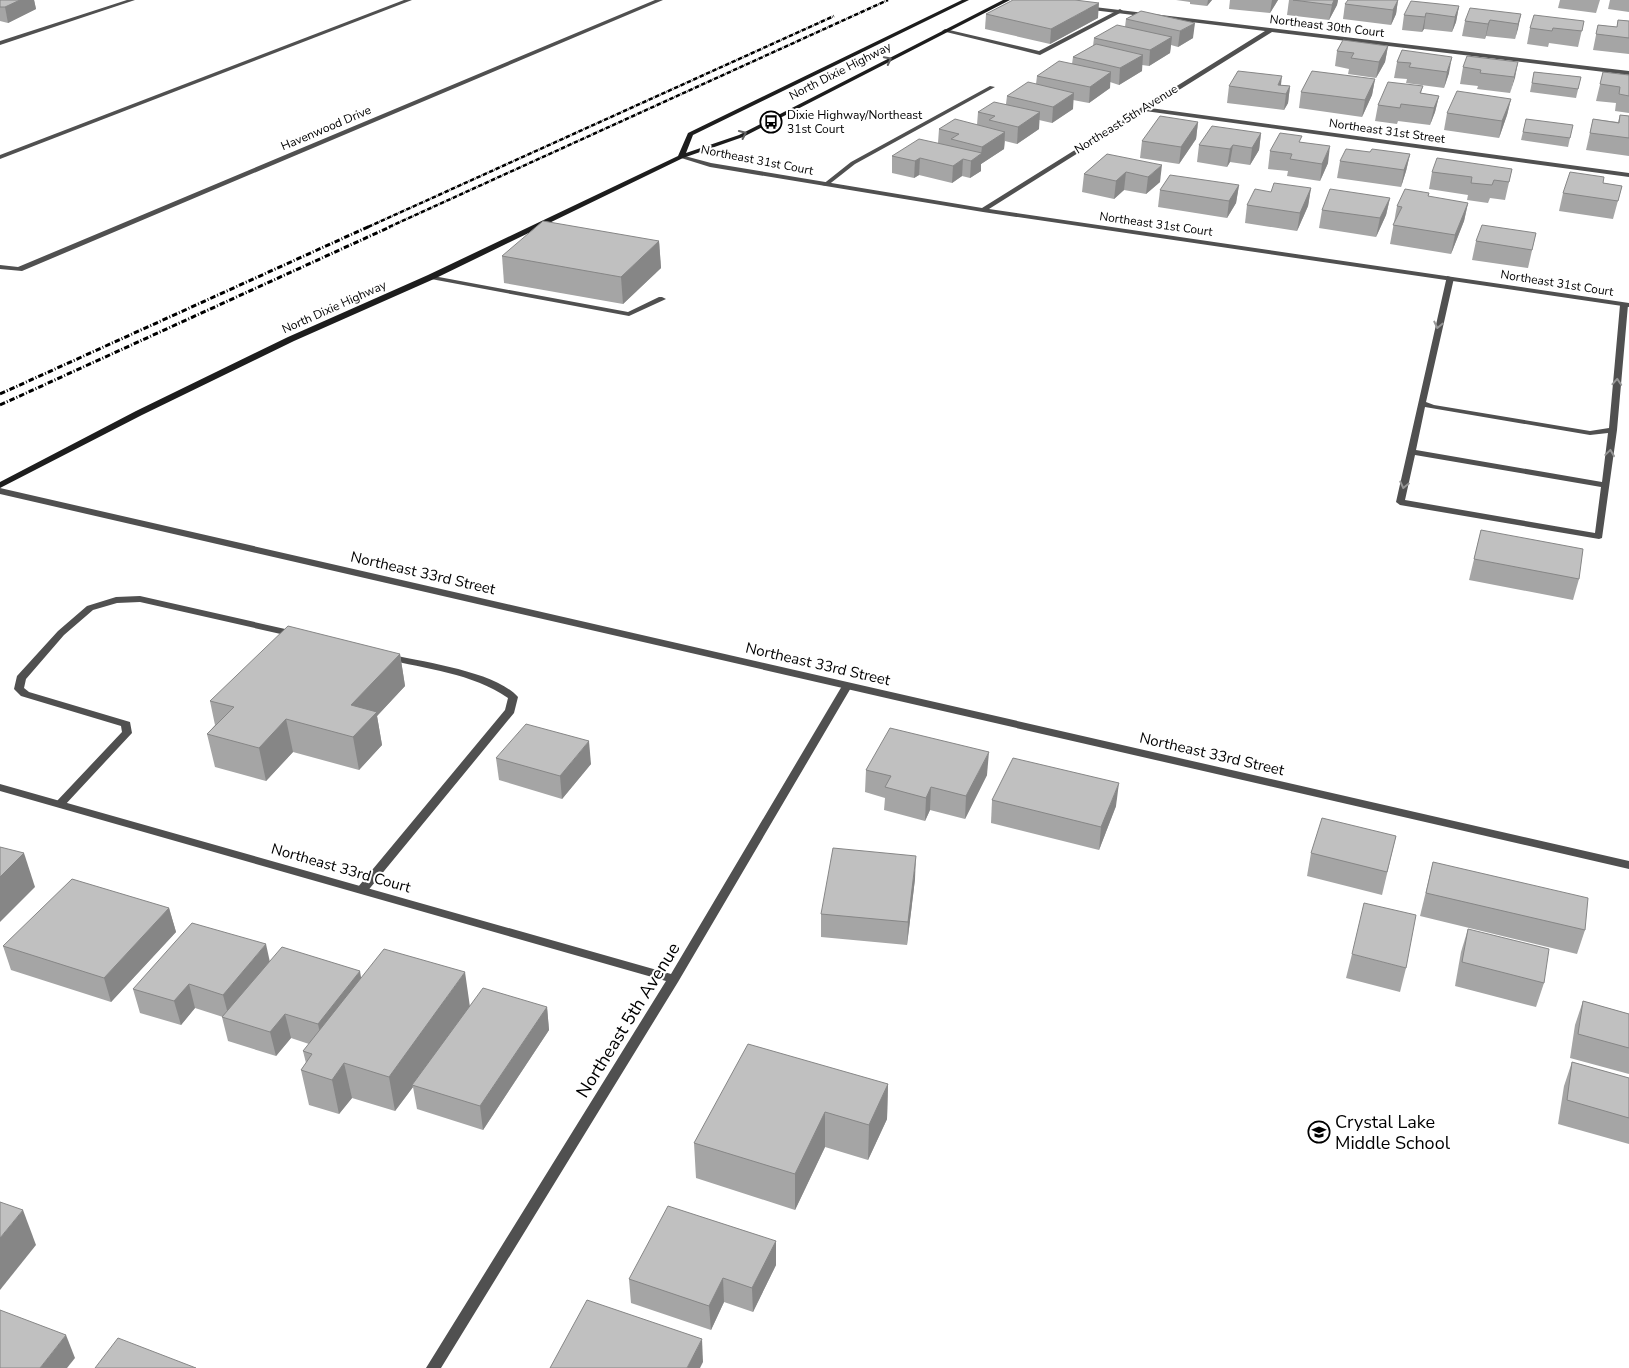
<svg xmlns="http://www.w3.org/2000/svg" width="1629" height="1368" font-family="'Nunito Sans',sans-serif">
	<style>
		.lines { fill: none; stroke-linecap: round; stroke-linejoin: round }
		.service { fill: #505050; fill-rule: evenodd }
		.minor { fill: #505050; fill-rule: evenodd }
		.tertiary { fill: #505050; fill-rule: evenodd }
		.secondary { fill: #1d1d1d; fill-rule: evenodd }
		.rail-far1 { stroke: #000; stroke-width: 2.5; stroke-dasharray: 4.5 1 0.5 1; stroke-linecap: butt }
		.rail { stroke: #000; stroke-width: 3; stroke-dasharray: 5.5 2 1 2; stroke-linecap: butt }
		.wall { fill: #a5a5a5 }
		.shaded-wall { fill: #868686 }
		.building { fill: #c0c0c0; stroke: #868686 }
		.oneway { stroke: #616161 }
		.oneway2 { stroke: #969696 }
		.labels { text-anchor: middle; stroke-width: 4; stroke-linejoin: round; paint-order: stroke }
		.far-street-label { font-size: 12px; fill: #000; stroke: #fff }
		.far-poi-label { font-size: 12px; fill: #000; stroke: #fff; text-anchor: start }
		.street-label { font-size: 15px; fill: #000; stroke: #fff }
		.near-street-label { font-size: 18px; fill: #000; stroke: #fff }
		.near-poi-label { font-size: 18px; fill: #000; stroke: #fff; text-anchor: start }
	</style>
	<rect width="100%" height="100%" fill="#fff"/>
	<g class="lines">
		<g class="service">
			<polygon points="1120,9 1123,11 1122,12 1040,55 942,31 945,29 1039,51"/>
			<polygon points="990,86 995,87 855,164 827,186 822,185 851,162"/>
			<polygon points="428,275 628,312 659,297 662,297 666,299 629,316 431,279 428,279"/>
			<path d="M1447,276L1454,278L1426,402L1434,405L1590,431L1609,428L1620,305L1624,303L1628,305L1617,430L1602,538L1599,539L1400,505L1396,502ZM1425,407L1590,435L1608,433L1602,482L1416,450ZM1415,455L1601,487L1595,533L1405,500Z"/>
			<polygon points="140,596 294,631 299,634 294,637 140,602 117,603 93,610 64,635 26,679 24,688 29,692 130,722 132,733 64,806 56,806 55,804 56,802 122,732 121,726 21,696 14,689 17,676 58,631 87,606 116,597"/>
			<path d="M388,654C422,662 495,671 518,697L514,713L366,893H358L356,890L358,887L505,710L508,698C472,673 426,669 385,659L383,657Z"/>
		</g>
		<g class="minor">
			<polygon points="127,0 135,0 0,45 0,41"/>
			<polygon points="404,0 412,0 0,159 0,155"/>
			<polygon points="655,0 663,0 22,271 0,269 0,265 18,267"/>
			<polygon points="1086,6 1629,71 1629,75 1272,32 1150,108 1629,173 1629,177 1145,111 989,209 1629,303 1629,307 983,212 710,167 678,157 681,155 711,163 982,208 1139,110 1140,108 1143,107 1265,31 1084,9 1083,8"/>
			<polygon points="847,683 852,686 678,982 441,1368 426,1368 666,981 0,791 0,784 671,974 842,686"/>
		</g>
		<polygon class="tertiary" points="0,488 1629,861 1629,869 0,494"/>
		<polygon class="secondary" points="962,0 969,0 693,135 686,153 739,135 1003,0 1010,0 743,137 683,158 434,279 294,341 142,415 0,488 0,482 136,411 288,337 428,275 678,156 688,133"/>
		<g class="rail-far1">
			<polyline points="368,227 834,16"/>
			<polyline points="389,227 888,0"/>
		</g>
		<g class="rail">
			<polyline points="0,394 370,226"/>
			<polyline points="0,405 392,226"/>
		</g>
	</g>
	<g class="wall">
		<polygon points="0,0 34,0 36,9 8,23 0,21"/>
		<polygon points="1176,0 1212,0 1207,6 1190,4 1190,2"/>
		<polygon points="1230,0 1278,0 1270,13 1229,9"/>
		<polygon points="1289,0 1338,0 1337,5 1329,20 1287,15"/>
		<polygon points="1398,0 1396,14 1391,25 1343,19 1345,4"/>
		<polygon points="1560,0 1600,0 1596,13 1558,8"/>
		<polygon points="1610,0 1629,0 1629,12 1608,9"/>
		<polygon points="1459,6 1456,22 1452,32 1424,29 1422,32 1402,30 1404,15"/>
		<polygon points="1141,11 1193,38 1178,47 1171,45 1170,53 1149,66 1142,65 1142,71 1119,85 1110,82 1110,88 1089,103 1073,100 1073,109 1052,123 1039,120 1039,129 1017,144 1005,141 1004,149 981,164 981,171 970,178 962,176 952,183 919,175 914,178 892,173 892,156 938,143 939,129 977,125 978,112 1006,104 1007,96 1036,84 1037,76 1072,64 1073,57 1093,46 1094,38 1125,27 1126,19"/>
		<polygon points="986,14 1098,18 1050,44 985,29"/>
		<polygon points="1521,14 1515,39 1486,36 1485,39 1462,36 1465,21"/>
		<polygon points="1618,20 1629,21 1629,54 1593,50 1598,25 1617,27"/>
		<polygon points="1584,21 1578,47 1549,43 1548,47 1527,44 1530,28"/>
		<polygon points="1388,46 1385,62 1376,78 1348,74 1349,69 1335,66 1337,51"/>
		<polygon points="1402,50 1449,73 1444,88 1406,83 1407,79 1394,78 1397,62"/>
		<polygon points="1518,62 1510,93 1477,89 1478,86 1460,84 1463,67"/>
		<polygon points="1534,72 1581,77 1576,98 1530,92"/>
		<polygon points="1603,72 1629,75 1629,113 1615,111 1616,103 1596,101"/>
		<polygon points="1375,79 1372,95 1362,117 1299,108 1301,92"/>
		<polygon points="1281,85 1290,86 1288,103 1284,110 1227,103 1229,86"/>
		<polygon points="1423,86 1421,93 1439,96 1435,112 1430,125 1398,121 1397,124 1375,121 1378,105"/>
		<polygon points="1511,99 1507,115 1499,138 1444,130 1447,113"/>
		<polygon points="1620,115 1629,116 1629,156 1586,150 1593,119 1618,122"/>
		<polygon points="1526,119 1570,138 1568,147 1521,140"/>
		<polygon points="1198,122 1196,139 1179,164 1140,158 1142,141"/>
		<polygon points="1261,133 1259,150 1250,165 1230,162 1227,167 1197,162 1199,145"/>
		<polygon points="1301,142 1328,163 1320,181 1287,176 1288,171 1268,169 1270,151"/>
		<polygon points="1370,152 1410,154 1406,171 1401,187 1337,178 1340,161"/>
		<polygon points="1107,154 1160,182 1146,194 1124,190 1114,199 1082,192 1084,174"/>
		<polygon points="1512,169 1505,200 1490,198 1488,203 1467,200 1468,195 1429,189 1432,172"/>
		<polygon points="1603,183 1622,186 1613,219 1559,211 1563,193"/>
		<polygon points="1239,185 1236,203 1227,218 1158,207 1160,190"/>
		<polygon points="1311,188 1308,206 1297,231 1245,223 1247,205 1271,192"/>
		<polygon points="1428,197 1468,203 1464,221 1451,254 1390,244 1397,206"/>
		<polygon points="1390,198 1386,215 1376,237 1319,228 1322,210"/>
		<polygon points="1536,233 1528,268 1472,260 1476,241"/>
		<polygon points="659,241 661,268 623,304 504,283 502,256"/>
		<polygon points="1481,530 1579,579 1573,600 1469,580"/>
		<polygon points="400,654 405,686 377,716 382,745 359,770 293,752 266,781 215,767 207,734 215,725 210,701"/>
		<polygon points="496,758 591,764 562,799 499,780"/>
		<polygon points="866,770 987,775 965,819 930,810 925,821 884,810 885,798 865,792"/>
		<polygon points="992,800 1116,806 1099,850 991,823"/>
		<polygon points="1396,836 1382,895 1307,876 1311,853"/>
		<polygon points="1433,862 1585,930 1577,954 1420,916"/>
		<polygon points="915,879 907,945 821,937 821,914"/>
		<polygon points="169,908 176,932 111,1002 11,970 3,946"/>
		<polygon points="1468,929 1544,983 1536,1007 1455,986 1461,952"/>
		<polygon points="1352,954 1406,968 1400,992 1346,978"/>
		<polygon points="270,961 361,978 470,1006 547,1007 549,1030 483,1130 417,1109 413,1087 395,1111 352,1098 339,1114 309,1105 301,1070 306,1063 303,1051 309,1044 291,1038 276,1056 228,1041 222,1017 223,1017 195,1008 181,1025 140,1013 133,989"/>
		<polygon points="1583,1001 1629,1014 1629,1074 1570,1058 1575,1025"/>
		<polygon points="1572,1062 1629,1078 1629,1144 1558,1124 1564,1086"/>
		<polygon points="888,1084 887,1119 868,1160 825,1147 795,1210 696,1178 694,1143"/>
		<polygon points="776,1241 776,1265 753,1312 724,1302 711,1330 631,1303 629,1279"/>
	</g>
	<g class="shaded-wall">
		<polygon points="20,0 34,0 36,9 8,23 5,7"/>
		<polygon points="1208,0 1212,0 1207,6"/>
		<polygon points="1272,0 1278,0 1270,13"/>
		<polygon points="1334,0 1338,0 1337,5 1329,20 1332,5"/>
		<polygon points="1398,0 1396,14 1391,25 1393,10"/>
		<polygon points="1099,3 1098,18 1050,44 1051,29"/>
		<polygon points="1459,6 1456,22 1452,32 1455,17"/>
		<polygon points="1426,13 1424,29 1422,32 1425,17"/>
		<polygon points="1521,14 1518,29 1515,39 1518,24"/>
		<polygon points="1490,20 1486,36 1485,39 1488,24"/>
		<polygon points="1195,23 1193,38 1178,47 1180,31"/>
		<polygon points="1172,37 1170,53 1149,66 1150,50"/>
		<polygon points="1388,46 1385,62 1376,78 1379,62"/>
		<polygon points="1143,55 1142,71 1119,85 1120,68"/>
		<polygon points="1452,57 1449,73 1444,88 1447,72"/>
		<polygon points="1518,62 1515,78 1510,93 1514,77"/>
		<polygon points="1111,72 1110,88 1089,103 1090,87"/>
		<polygon points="1282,76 1280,93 1278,85"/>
		<polygon points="1375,79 1372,95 1362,117 1365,100"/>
		<polygon points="1290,86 1288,103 1284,110 1286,94"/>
		<polygon points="1074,93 1073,109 1052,123 1053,107"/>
		<polygon points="1439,96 1435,112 1430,125 1434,108"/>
		<polygon points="1511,99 1507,115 1499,138 1502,121"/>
		<polygon points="1040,112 1039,129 1017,144 1018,127"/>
		<polygon points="1198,122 1196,139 1179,164 1181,147"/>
		<polygon points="1005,132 1004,149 981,164 981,171 970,178 971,161 981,154 982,147"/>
		<polygon points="1261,133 1259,150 1250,165 1252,148"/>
		<polygon points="1233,145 1230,162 1227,167 1230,149"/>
		<polygon points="1330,146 1328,163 1320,181 1322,164"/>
		<polygon points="1410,154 1406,171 1401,187 1404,170"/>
		<polygon points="920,158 919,175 914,178 915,161"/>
		<polygon points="963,159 962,176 952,183 953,166"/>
		<polygon points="1162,165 1160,182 1146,194 1148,177"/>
		<polygon points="1126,172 1124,190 1114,199 1116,181"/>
		<polygon points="1239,185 1236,203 1227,218 1229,201"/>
		<polygon points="1311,188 1308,206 1297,231 1300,213"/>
		<polygon points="1390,198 1386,215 1376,237 1380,218"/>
		<polygon points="1468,203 1464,221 1451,254 1455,235"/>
		<polygon points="659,241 661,268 623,304 621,277"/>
		<polygon points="400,654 405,686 377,716 382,745 359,770 353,737 351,705"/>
		<polygon points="286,719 293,752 266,781 259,748"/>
		<polygon points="589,741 591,764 562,799 560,776"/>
		<polygon points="989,752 987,775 965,819 966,796"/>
		<polygon points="1119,783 1116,806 1099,850 1101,827"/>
		<polygon points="931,787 930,810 925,821 926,798"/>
		<polygon points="24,853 35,887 0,922 0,877"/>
		<polygon points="916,856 915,879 907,945 908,922"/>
		<polygon points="169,908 176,932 111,1002 104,978"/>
		<polygon points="266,944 271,967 229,1018 223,995"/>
		<polygon points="360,971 364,995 323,1048 318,1024"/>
		<polygon points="465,972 470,1007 412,1085 413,1087 395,1111 389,1077"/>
		<polygon points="189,984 195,1008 181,1025 174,1001"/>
		<polygon points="547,1007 549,1030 483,1130 480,1106"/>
		<polygon points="285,1014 291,1038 276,1056 270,1032"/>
		<polygon points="344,1063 352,1098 339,1114 332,1080"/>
		<polygon points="888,1084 887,1119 868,1160 869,1125"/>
		<polygon points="825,1112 825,1147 795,1210 795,1174"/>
		<polygon points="23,1210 36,1245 0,1290 0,1238"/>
		<polygon points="776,1241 776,1265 753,1312 752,1288"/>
		<polygon points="723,1278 724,1302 711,1330 709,1306"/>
		<polygon points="66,1335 75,1358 67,1368 40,1368"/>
		<polygon points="702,1339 703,1362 700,1368 687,1368"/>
	</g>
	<g class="building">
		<polygon points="0,0 20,0 5,7 0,7"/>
		<polygon points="1013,0 1075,0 1099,3 1051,29 986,14"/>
		<polygon points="1293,0 1334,0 1332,5"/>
		<polygon points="1348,0 1398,0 1393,10 1345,4"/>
		<polygon points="1411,1 1459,6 1455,17 1426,13 1425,17 1404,15"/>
		<polygon points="1470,8 1521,14 1518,24 1490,20 1488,24 1465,21"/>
		<polygon points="1141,11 1195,23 1180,31 1126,19"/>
		<polygon points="1534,15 1584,21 1582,31 1553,28 1552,31 1530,28"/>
		<polygon points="1618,20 1629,21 1629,38 1596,34 1598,25 1617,27"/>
		<polygon points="1117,25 1172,37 1150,50 1094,38"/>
		<polygon points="1343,40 1388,46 1379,62 1351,58 1354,53 1337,51"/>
		<polygon points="1096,44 1143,55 1120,68 1073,57"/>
		<polygon points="1402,50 1452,57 1447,72 1409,67 1411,63 1397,62"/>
		<polygon points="1467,56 1518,62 1514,77 1480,73 1481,70 1463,67"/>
		<polygon points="1059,61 1111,72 1090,87 1037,76"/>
		<polygon points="1238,71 1282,76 1278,85 1290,86 1286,94 1229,86"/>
		<polygon points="1312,71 1375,79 1365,100 1301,92"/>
		<polygon points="1534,72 1581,77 1578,89 1532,83"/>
		<polygon points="1603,72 1629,75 1629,96 1619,94 1620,87 1600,84"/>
		<polygon points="1028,82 1074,93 1053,107 1007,96"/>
		<polygon points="1388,82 1423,86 1420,93 1439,96 1434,108 1401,104 1400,108 1378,105"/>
		<polygon points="1457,91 1511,99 1502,121 1447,113"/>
		<polygon points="994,102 1040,112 1018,127 989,120 995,116 978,112"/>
		<polygon points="1620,115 1629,116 1629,138 1590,133 1593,119 1619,123"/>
		<polygon points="1160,116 1198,122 1181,147 1142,141"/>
		<polygon points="955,119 1005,132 982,147 951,139 959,134 939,129"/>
		<polygon points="1526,119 1573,125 1570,138 1523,132"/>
		<polygon points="1212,126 1261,133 1252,148 1233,145 1230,149 1199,145"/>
		<polygon points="1280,133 1302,136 1299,142 1330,146 1322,164 1290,159 1292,154 1270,151"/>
		<polygon points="919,139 982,153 971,161 963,159 953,166 920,158 915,161 892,156"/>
		<polygon points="1346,149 1370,152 1372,149 1410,154 1404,170 1340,161"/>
		<polygon points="1107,154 1162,165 1148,177 1126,172 1116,181 1084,174"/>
		<polygon points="1437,158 1512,169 1509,182 1494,180 1492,185 1471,183 1472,177 1432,172"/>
		<polygon points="1570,172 1604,177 1603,183 1622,186 1618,201 1563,193"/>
		<polygon points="1170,175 1239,185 1229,201 1160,190"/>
		<polygon points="1274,183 1311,188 1300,213 1247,205 1255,189 1271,192"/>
		<polygon points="1330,189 1390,198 1380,218 1322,210"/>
		<polygon points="1405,189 1429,193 1428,196 1468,203 1455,235 1393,225 1402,207 1397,206"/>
		<polygon points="543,221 659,241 621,277 502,256"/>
		<polygon points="1482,225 1536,233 1532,250 1476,241"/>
		<polygon points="1481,530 1583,549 1579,579 1474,559"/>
		<polygon points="288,626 400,654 351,705 377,712 353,737 286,719 259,748 207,734 234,707 210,701"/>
		<polygon points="526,724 589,741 560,776 496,758"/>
		<polygon points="890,728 989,752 966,796 931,787 926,798 885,787 891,776 866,770"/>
		<polygon points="1013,758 1119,783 1101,827 992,800"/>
		<polygon points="1322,818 1396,836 1387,872 1311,853"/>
		<polygon points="0,847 24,853 0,877"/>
		<polygon points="833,848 916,856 908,922 821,914"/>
		<polygon points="1433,862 1588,898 1585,930 1426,893"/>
		<polygon points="72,879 169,908 104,978 3,946"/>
		<polygon points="1364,903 1416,915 1406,968 1352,954"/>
		<polygon points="192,923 266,944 223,995 189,984 174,1001 133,989"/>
		<polygon points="1468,929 1549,949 1544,983 1462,962"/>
		<polygon points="282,947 360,971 318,1024 285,1014 270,1032 222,1017"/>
		<polygon points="384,949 465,972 389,1077 344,1063 332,1080 301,1070 312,1054 303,1051"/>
		<polygon points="483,988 547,1007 480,1106 412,1085"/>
		<polygon points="1583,1001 1629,1014 1629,1048 1578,1034"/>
		<polygon points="748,1044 888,1084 869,1125 825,1112 795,1174 694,1143"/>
		<polygon points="1572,1062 1629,1078 1629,1118 1567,1100"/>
		<polygon points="0,1202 23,1210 0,1238"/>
		<polygon points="668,1206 776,1241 752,1288 723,1278 709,1306 629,1279"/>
		<polygon points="587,1300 702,1339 687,1368 550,1368"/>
		<polygon points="0,1310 66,1335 40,1368 0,1368"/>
		<polygon points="118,1338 196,1368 95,1368"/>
	</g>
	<defs><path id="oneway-chevron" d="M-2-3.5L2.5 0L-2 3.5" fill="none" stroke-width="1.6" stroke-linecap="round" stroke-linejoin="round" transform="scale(1.25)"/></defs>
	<g class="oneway">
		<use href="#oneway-chevron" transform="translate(888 60) rotate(-27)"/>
		<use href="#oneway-chevron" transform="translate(743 134) rotate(-25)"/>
	</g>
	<g class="oneway2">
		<use href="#oneway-chevron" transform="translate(1438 325) rotate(103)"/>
		<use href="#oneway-chevron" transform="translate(1617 382) rotate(-86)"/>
		<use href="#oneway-chevron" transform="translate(1610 453) rotate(-82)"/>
		<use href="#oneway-chevron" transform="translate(1404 485) rotate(103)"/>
	</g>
	<defs>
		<g id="bus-ring" transform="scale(1.125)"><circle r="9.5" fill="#fff" stroke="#000" stroke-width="1.5"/><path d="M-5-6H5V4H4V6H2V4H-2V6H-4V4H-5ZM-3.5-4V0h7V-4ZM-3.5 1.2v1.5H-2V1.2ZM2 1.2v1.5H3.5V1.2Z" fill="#000"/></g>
		<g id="school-ring" transform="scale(1.125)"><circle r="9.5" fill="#fff" stroke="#000" stroke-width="1.5"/><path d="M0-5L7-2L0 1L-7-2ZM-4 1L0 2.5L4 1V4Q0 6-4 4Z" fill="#000"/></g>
	</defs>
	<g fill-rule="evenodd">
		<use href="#bus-ring" x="771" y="122"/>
		<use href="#school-ring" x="1319" y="1132"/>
	</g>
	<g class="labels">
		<g class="far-street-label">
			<text transform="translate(1327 26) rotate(7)" y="4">Northeast 30th Court</text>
			<text transform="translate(840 71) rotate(-27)" y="4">North Dixie Highway</text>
			<text transform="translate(1126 119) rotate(-32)" y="4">Northeast 5th Avenue</text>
			<text transform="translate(326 128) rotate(-23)" y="4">Havenwood Drive</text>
			<text transform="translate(1387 131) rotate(8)" y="4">Northeast 31st Street</text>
			<text transform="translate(757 160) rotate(11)" y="4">Northeast 31st Court</text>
			<text transform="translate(1156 224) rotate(8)" y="4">Northeast 31st Court</text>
			<text transform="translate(1557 283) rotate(9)" y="4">Northeast 31st Court</text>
			<text transform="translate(334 307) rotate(-24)" y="4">North Dixie Highway</text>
		</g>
		<g class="far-poi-label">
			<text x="787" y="119">Dixie Highway/Northeast<tspan x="787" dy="14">31st Court</tspan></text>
		</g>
		<g class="street-label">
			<text transform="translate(423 573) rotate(13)" y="5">Northeast 33rd Street</text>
			<text transform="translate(818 664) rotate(13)" y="5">Northeast 33rd Street</text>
			<text transform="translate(1212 754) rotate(13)" y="5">Northeast 33rd Street</text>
			<text transform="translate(341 868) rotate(16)" y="5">Northeast 33rd Court</text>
		</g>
		<g class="near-street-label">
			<text transform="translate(628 1020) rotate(-58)" y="6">Northeast 5th Avenue</text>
		</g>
		<g class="near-poi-label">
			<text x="1335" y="1128">Crystal Lake<tspan x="1335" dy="21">Middle School</tspan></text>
		</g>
	</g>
</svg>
